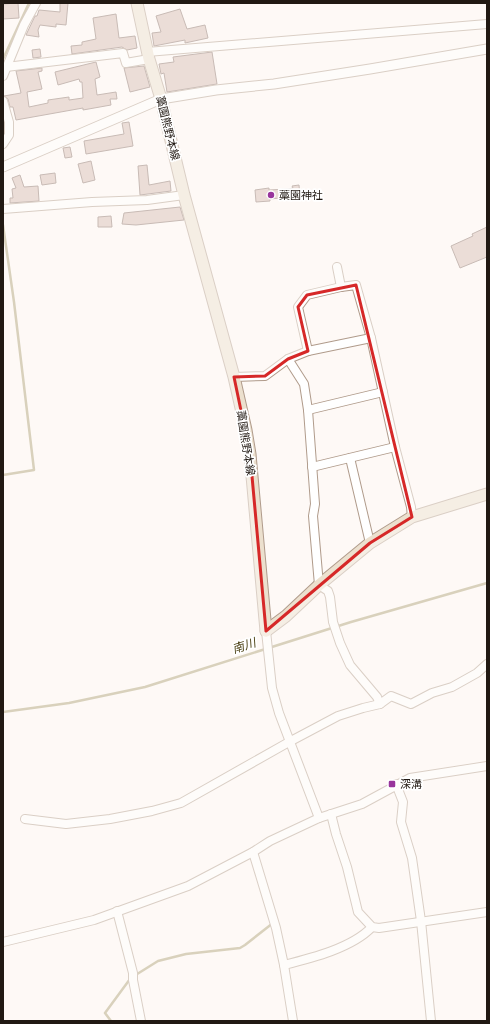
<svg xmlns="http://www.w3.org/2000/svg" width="490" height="1024" font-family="'Titillium Web','Noto Sans JP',sans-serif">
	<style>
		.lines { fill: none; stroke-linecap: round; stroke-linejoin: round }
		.stream { stroke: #ada076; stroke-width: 2.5 }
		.building { fill: #d6bab1; stroke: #886f67 }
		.minor-casing { stroke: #b09b8b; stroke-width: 10 }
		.tertiary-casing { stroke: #b09b8b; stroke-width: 11 }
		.secondary-casing { stroke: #b09b8b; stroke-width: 13 }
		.minor { stroke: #fff; stroke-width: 8 }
		.tertiary { stroke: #fff; stroke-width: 9 }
		.secondary { stroke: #ece0ce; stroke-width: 11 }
		.marked { fill: none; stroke: #d62828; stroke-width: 3; stroke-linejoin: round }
		.poi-dot { fill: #98359c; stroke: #fff; stroke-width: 1.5 }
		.labels { text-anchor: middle; stroke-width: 3.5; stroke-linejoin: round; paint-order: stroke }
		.street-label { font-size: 11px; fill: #211913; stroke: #fff }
		.poi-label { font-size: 11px; fill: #211913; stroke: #fff; text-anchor: start }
		.water-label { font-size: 12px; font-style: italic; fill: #473c0e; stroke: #fff }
	</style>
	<rect width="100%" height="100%" fill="#fef9f6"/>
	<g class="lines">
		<g class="stream">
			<polyline points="3,59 29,3"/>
			<polyline points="3,127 3,130"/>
			<polyline points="3,225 14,302 34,470 3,475"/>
			<polyline points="3,712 69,703 145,687 351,622 487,583"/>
			<polyline points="134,976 158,961 186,954 240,948 245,945 273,923"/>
			<polyline points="111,1021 105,1013 130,979"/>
		</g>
	</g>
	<g class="building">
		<polygon points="18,3 19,18 3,19 3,4"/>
		<polygon points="60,3 68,3 66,25 56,24 56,27 40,25 38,30 39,37 26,35 35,16 37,16 39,10 60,12"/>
		<polygon points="180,9 187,29 205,25 208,38 185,43 185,40 154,46 152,33 161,32 156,16"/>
		<polygon points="116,14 119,38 135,36 137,48 127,50 122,47 72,54 71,46 82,45 82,42 96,39 93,18"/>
		<polygon points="40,49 41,57 33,58 32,50"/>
		<polygon points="212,52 217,84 167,92 164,73 161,74 159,64 174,62 173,57"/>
		<polygon points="96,62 100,77 95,79 97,95 116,92 117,99 110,99 111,105 83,110 83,108 16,120 13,107 10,107 8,99 4,96 21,93 16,71 42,68 42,71 38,72 42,89 27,92 29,107 48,103 48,100 69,97 69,100 83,98 82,82 80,82 79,79 58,85 55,72"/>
		<polygon points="144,66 150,87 130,92 124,68"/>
		<polygon points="129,122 133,146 86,154 84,141 124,134 122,123"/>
		<polygon points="70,147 72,157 65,158 63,148"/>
		<polygon points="91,161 95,180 83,183 78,164"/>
		<polygon points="147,165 149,185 170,181 171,191 140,195 138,166"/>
		<polygon points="55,173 56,183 42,185 40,175"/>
		<polygon points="20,175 24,187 38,186 39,201 10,203 10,198 13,198 12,189 16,188 12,178"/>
		<polygon points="299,185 300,196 270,199 270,201 256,202 255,190 269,188 269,190 288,189 293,188 292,186"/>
		<polygon points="180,207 184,220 136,225 122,224 124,213"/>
		<polygon points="111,216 112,227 98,227 98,217"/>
		<polygon points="487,227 487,257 460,268 451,246 473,236 472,234"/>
	</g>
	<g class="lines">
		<g class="minor-casing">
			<g id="minor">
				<polyline points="147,52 487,24"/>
				<polyline points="6,67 123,53 126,63 149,59"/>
				<polyline points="3,76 24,25 36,3"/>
				<polyline points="3,101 9,122 9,135 3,144"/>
				<polyline points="3,209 92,202 147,200 184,195"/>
				<polyline points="337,267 341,287"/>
				<polyline points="308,351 298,307 307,295 341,287 356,285 371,338 395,447 411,507 412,517"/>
				<polyline points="288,359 304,384 308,410 315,504 313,516 319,585 328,591 330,597 333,622 340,643 350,665 377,697 380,704"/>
				<polyline points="234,377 265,376 288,359 308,351 371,338"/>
				<polyline points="308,410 383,392"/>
				<polyline points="350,458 370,543"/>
				<polyline points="312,467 395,447"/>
				<polyline points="266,631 272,688 279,713 319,818"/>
				<polyline points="396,784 403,802 401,822 412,858 421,921 431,1021"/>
				<polyline points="331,814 336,834 347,867 358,912 372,927 379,928 487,912"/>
				<polyline points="25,819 66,824 110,819 152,811 181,803 289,742 338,716 363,708 380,704 391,696 411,704 432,693 452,687 477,673 487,664"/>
				<polyline points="253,852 276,928 284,965 293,1021"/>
				<polyline points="117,911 133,973 133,980 141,1021"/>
				<polyline points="3,942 94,920 188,886 253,852 270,841 319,818 362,804 410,778 487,766"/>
				<path d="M284,965C312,958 352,948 372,927"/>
			</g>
		</g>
		<g class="tertiary-casing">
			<polyline id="tertiary" points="3,167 161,99 216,90 274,84 370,69 487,49"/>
		</g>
		<g class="secondary-casing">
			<g id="secondary">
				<polyline points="137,3 149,59 161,99 184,195 234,377 246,430 250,454 266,631"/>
				<polyline points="266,631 286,616 319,585 370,543 412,517 487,494"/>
			</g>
		</g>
		<use href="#minor" class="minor"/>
		<use href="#tertiary" class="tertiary"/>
		<use href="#secondary" class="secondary"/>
	</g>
	<path d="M0 0H490V1024H0ZM356,285L412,517L370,543L266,631L250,454L234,377L265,376L288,359L308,351L298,307L307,295Z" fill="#fef9f6" fill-opacity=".55" fill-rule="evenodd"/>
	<path class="marked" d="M356,285L412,517L370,543L266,631L250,454L234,377L265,376L288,359L308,351L298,307L307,295Z"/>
	<g class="poi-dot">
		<circle cx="271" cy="195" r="4"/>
		<rect x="388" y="780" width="8" height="8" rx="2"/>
	</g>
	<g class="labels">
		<g class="street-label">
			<text transform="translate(168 128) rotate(76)" y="4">藁園熊野本線</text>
			<text transform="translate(246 443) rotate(81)" y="4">藁園熊野本線</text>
		</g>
		<g class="poi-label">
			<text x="279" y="199">藁園神社</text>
			<text x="400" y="788">深溝</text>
		</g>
		<g class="water-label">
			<text transform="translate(244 646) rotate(-18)" y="4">南川</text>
		</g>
	</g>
	<rect width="490" height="1024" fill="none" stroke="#211913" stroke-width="8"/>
</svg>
